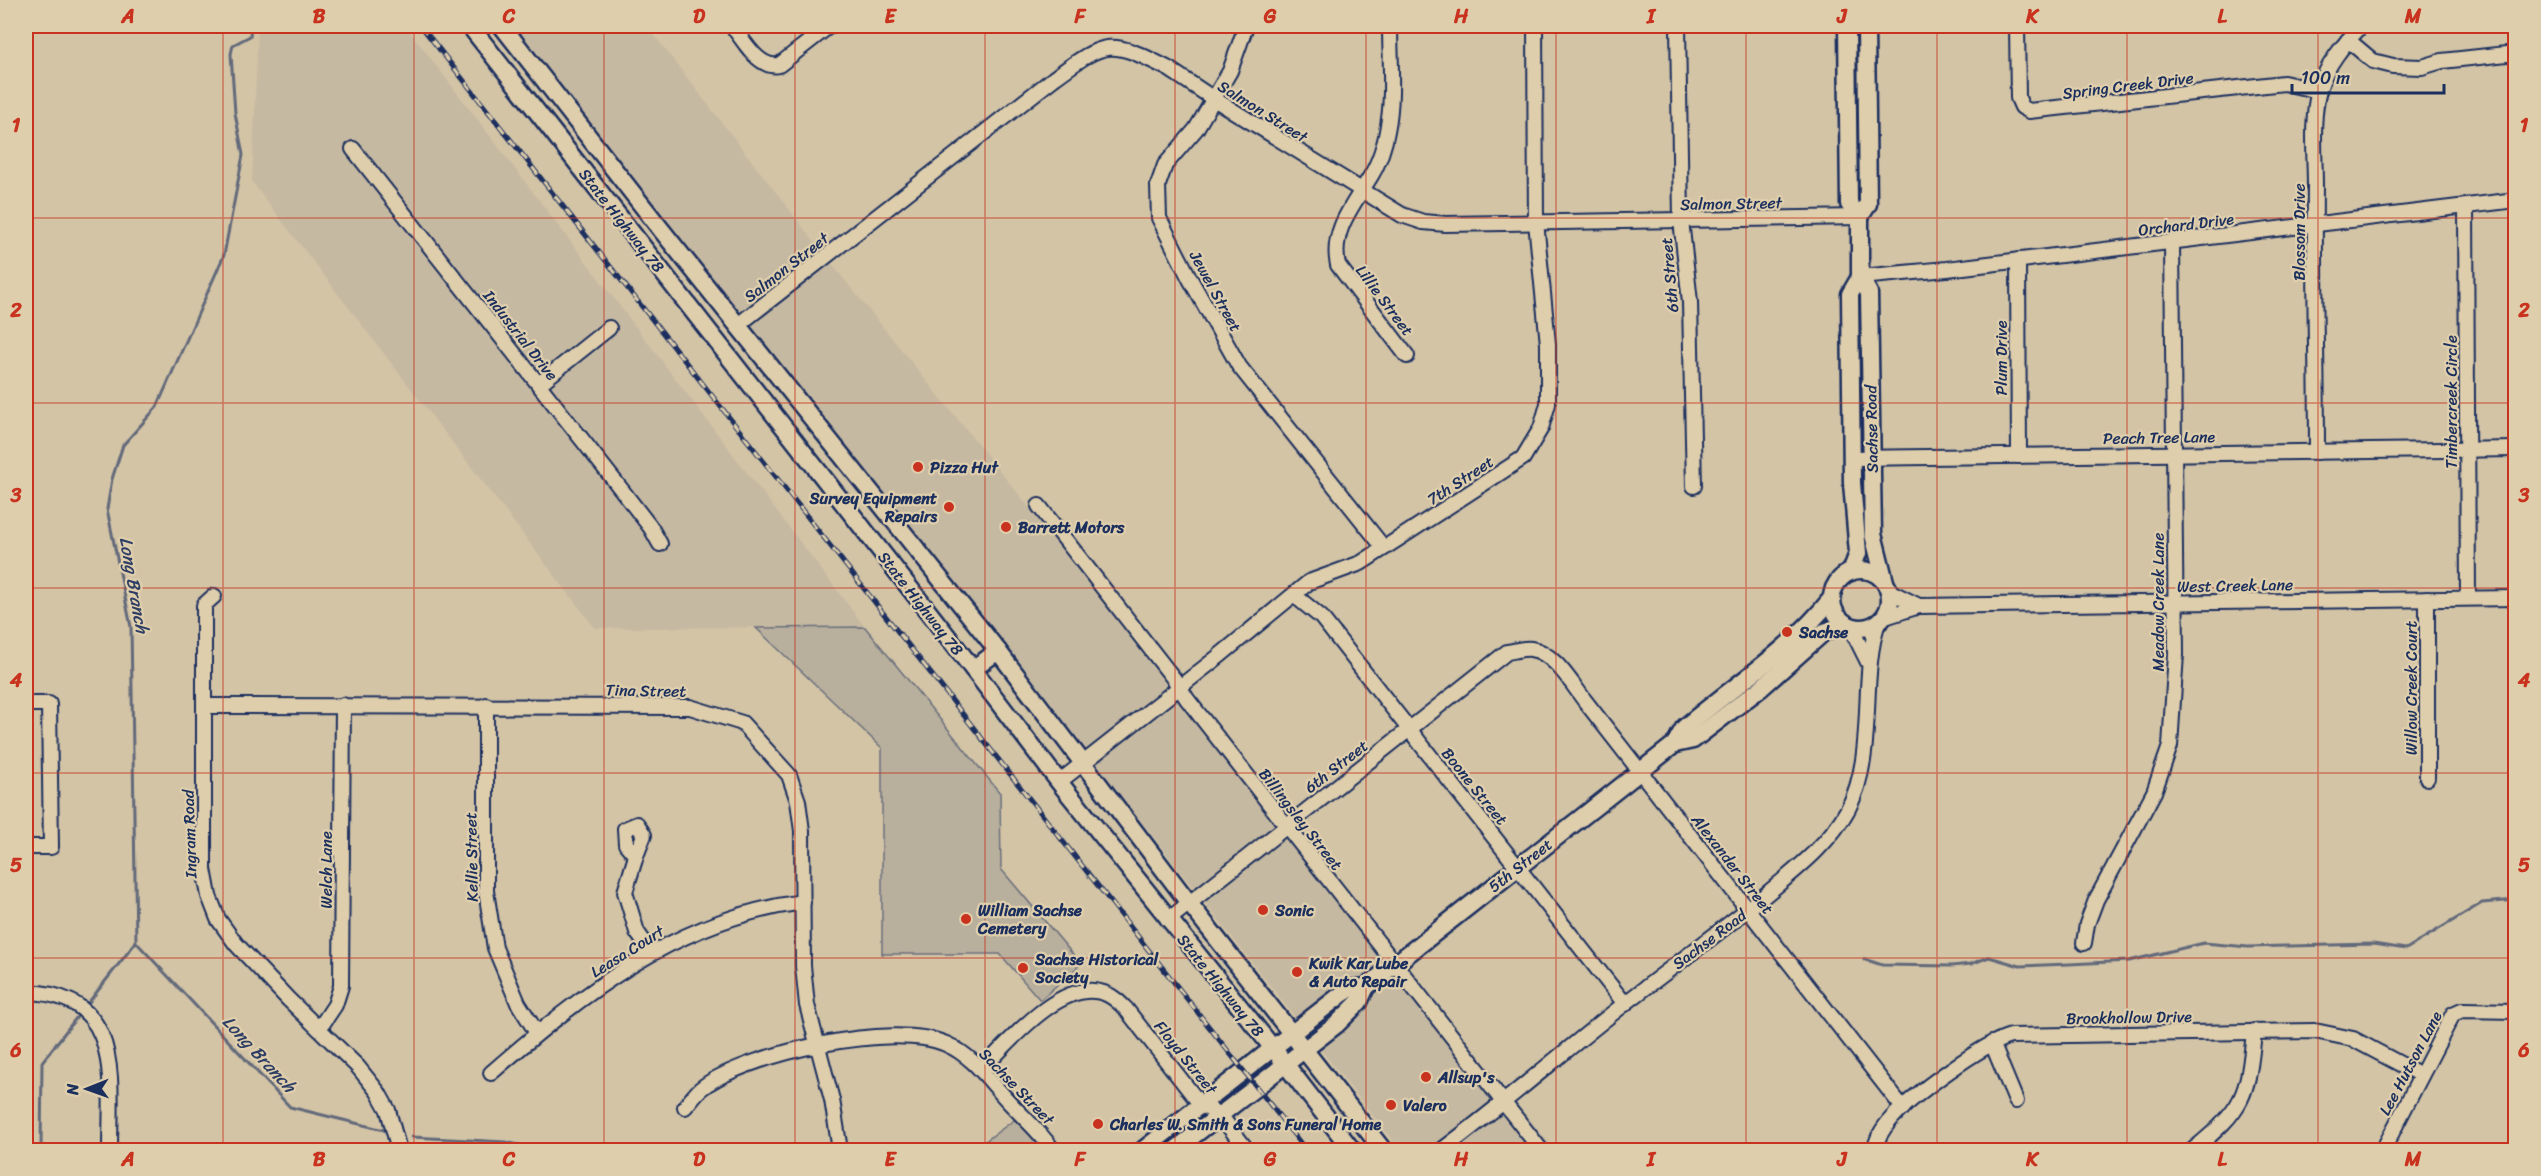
<svg xmlns="http://www.w3.org/2000/svg" width="2541" height="1176" font-family="Sriracha,sans-serif">
	<style>
		.built { fill: #c6b9a1 }
		.green { fill: #b8af9c; stroke: #6a6f7d; stroke-width: 1.5 }
		.lines { fill: none; stroke-linecap: round; stroke-linejoin: round }
		.stream { stroke: #62697a; stroke-width: 3 }
		.minor-casing { stroke: #1b2f5e; stroke-width: 18 }
		.major-casing { stroke: #1b2f5e; stroke-width: 21 }
		.minor { stroke: #dfceab; stroke-width: 14 }
		.major { stroke: #dfceab; stroke-width: 16 }
		.rail-casing { stroke: #1b2f5e; stroke-width: 5 }
		.rail { stroke: #dfceab; stroke-width: 3; stroke-dasharray: 9; stroke-linecap: butt }
		.grid { fill: none; stroke: #c8321e; stroke-width: 1.5; stroke-opacity: 0.55 }
		.poi-dot { fill: #c8321e; stroke: #dfceab; stroke-width: 2 }
		.labels { text-anchor: middle; stroke-width: 4.5; stroke-linejoin: round; paint-order: stroke }
		.street-label { font-size: 16px; fill: #1b2f5e; stroke: #dfceab }
		.poi-label { font-size: 16px; font-weight: bold; fill: #1b2f5e; stroke: #dfceab; text-anchor: start }
		.water-label { font-size: 18px; font-style: italic; fill: #2d3d65; stroke: #dfceab }
		.neatline { fill: none; stroke: #c8321e; stroke-width: 2 }
		.grid-label { font-size: 20px; text-anchor: middle; font-weight: bold; fill: #c8321e }
	</style>
	<rect width="100%" height="100%" fill="#d3c4a6"/>
	<filter id="ink" filterUnits="userSpaceOnUse"><feTurbulence type="fractalNoise" baseFrequency=".0167" numOctaves="2"/><feDisplacementMap in="SourceGraphic" scale="12" xChannelSelector="R" yChannelSelector="G"/><feConvolveMatrix kernelMatrix="1 2 1 2 8 2 1 2 1" color-interpolation-filters="sRGB"/></filter>
	<g filter="url(#ink)">
		<g class="built">
			<polygon points="258,26 406,26 865,627 595,628 252,182"/>
			<polygon points="513,26 647,26 826,257 1396,959 1555,1150 1400,1150"/>
		</g>
		<g class="green">
			<polygon points="865,627 1000,793 1001,869 1081,964 1040,1000 1000,954 882,954 882,748 756,628"/>
			<polygon points="1017,1118 1047,1150 973,1150"/>
		</g>
		<g class="lines">
			<g class="stream">
				<polyline points="251,26 250,36 233,45 231,54 235,113 243,155 224,255 157,407 123,445 112,479 107,509 131,627 136,942 290,1107 384,1130"/>
				<polyline points="1864,959 1882,965 1952,966 1971,964 1989,957 2020,966 2069,964 2129,961 2204,943 2248,947 2373,944 2406,949 2482,903 2516,900"/>
				<polyline points="85,1007 136,942"/>
				<polyline points="412,1137 506,1142 540,1150"/>
				<polyline points="41,1150 42,1062 80,1013"/>
			</g>
			<g class="minor-casing">
				<g id="minor">
					<path d="M732,26C744,40 758,69 779,65L829,26"/>
					<polyline points="1246,26 1230,71 1196,129 1165,165 1158,185 1159,218 1190,279 1239,366 1384,548"/>
					<path d="M1390,26C1390,60 1394,97 1387,131C1385,144 1379,162 1372,174C1355,203 1330,230 1338,265L1407,356"/>
					<polyline points="1678,26 1681,220 1690,302 1694,486"/>
					<polyline points="2017,26 2018,98 2022,107 2029,111 2284,83 2319,91"/>
					<polyline points="2348,40 2373,61 2393,66 2422,67 2442,61 2516,53"/>
					<polyline points="353,149 621,489 651,528 660,544"/>
					<polyline points="2466,207 2468,598"/>
					<polyline points="2018,260 2019,456"/>
					<polyline points="1860,277 1947,269 2516,200"/>
					<path d="M738,325L1053,79C1107,39 1110,39 1169,69L1214,99L1402,215L1423,222L1446,224L1860,217"/>
					<polyline points="539,384 609,328"/>
					<path d="M2317,452C2317,363 2314,275 2315,186C2315,156 2311,120 2319,90C2326,65 2344,44 2361,26"/>
					<polyline points="1852,458 2516,449"/>
					<polyline points="1039,506 1174,679 1187,699 1541,1150"/>
					<polyline points="1889,591 1919,606"/>
					<polyline points="1294,595 1321,617 1625,1004"/>
					<polyline points="214,596 204,605 204,869 209,896 218,919 236,944 288,999 358,1067 378,1092 388,1110 399,1150"/>
					<polyline points="1882,618 1919,606 2516,598"/>
					<polyline points="1850,626 1868,662"/>
					<polyline points="26,704 49,704 51,847 26,847"/>
					<polyline points="486,705 486,891 495,948 518,1003 537,1033"/>
					<polyline points="204,706 690,707 742,723 789,775 798,801 802,831 803,966 807,1005 832,1100 840,1150"/>
					<polyline points="2427,778 2427,599"/>
					<polyline points="1059,782 1218,657 1309,582 1361,563 1523,458 1541,428 1548,404 1548,344 1536,222 1535,26"/>
					<polygon points="637,824 644,835 636,856 626,844 625,829"/>
					<polyline points="636,856 625,892 637,932 651,952"/>
					<path d="M1168,920L1507,652C1514,651 1524,648 1531,649C1554,652 1572,684 1585,701L1903,1108"/>
					<polyline points="2084,943 2087,924 2096,900 2154,792 2170,746 2176,654 2172,242"/>
					<path d="M26,992C124,994 110,1079 110,1150"/>
					<polyline points="319,1029 335,1005 341,986 343,705"/>
					<polyline points="1992,1043 2016,1101"/>
					<path d="M981,1070C1008,1043 1061,978 1104,993C1113,996 1120,1003 1126,1009L1200,1104L1220,1115L1247,1150"/>
					<path d="M491,1073C583,993 678,918 803,902"/>
					<path d="M685,1107C691,1100 696,1092 703,1087C749,1053 894,1021 946,1044C974,1056 990,1082 1010,1103C1025,1119 1040,1132 1053,1150"/>
					<path d="M1442,1150C1505,1103 1564,1051 1627,1002C1672,967 1719,933 1763,897C1795,870 1828,846 1848,809C1877,754 1859,680 1878,622"/>
					<path d="M1875,1150C1876,1138 1884,1127 1892,1118C1912,1096 1983,1043 2011,1036L2315,1031L2353,1039L2421,1075"/>
					<path d="M2193,1150C2244,1108 2248,1097 2254,1031"/>
					<polyline points="2383,1150 2453,1014 2462,1010 2516,1011"/>
				</g>
			</g>
			<g class="major-casing">
				<g id="major">
					<polyline points="470,26 973,669 1059,782 1272,1047 1352,1150"/>
					<polyline points="502,26 659,227 998,651 1189,903 1383,1150"/>
					<polyline points="1847,26 1849,204 1860,217"/>
					<polyline points="1866,26 1868,204 1860,217 1860,277 1869,293 1873,534 1885,582"/>
					<circle cx="1861" cy="599" r="29"/>
					<polyline points="1851,572 1858,553 1852,483 1850,294 1860,277"/>
					<polyline points="973,669 998,651"/>
					<path d="M1675,744L1684,728C1732,687 1792,649 1831,599"/>
					<polyline points="1143,1150 1342,994 1350,989 1366,987"/>
					<polyline points="1175,1150 1336,1025 1359,1002 1366,987 1675,744 1693,740 1761,688 1824,632 1845,625"/>
				</g>
			</g>
			<use href="#minor" class="minor"/>
			<use href="#major" class="major"/>
			<g class="rail-casing">
				<polyline id="rail" points="421,26 1306,1150"/>
			</g>
			<use href="#rail" class="rail"/>
		</g>
	</g>
	<path class="grid" d="M223,26V1150M414,26V1150M604,26V1150M795,26V1150M985,26V1150M1175,26V1150M1366,26V1150M1556,26V1150M1746,26V1150M1937,26V1150M2127,26V1150M2318,26V1150M26,218H2516M26,403H2516M26,588H2516M26,773H2516M26,958H2516"/>
	<g class="poi-dot">
		<circle cx="918" cy="467" r="6"/>
		<circle cx="949" cy="507" r="6"/>
		<circle cx="1006" cy="527" r="6"/>
		<circle cx="1787" cy="632" r="6"/>
		<circle cx="1263" cy="910" r="6"/>
		<circle cx="966" cy="919" r="6"/>
		<circle cx="1023" cy="968" r="6"/>
		<circle cx="1297" cy="972" r="6"/>
		<circle cx="1426" cy="1077" r="6"/>
		<circle cx="1391" cy="1105" r="6"/>
		<circle cx="1098" cy="1124" r="6"/>
	</g>
	<g class="labels">
		<g class="street-label">
			<text transform="translate(2128 85) rotate(-7)" y="6">Spring Creek Drive</text>
			<text transform="translate(1263 111) rotate(32)" y="6">Salmon Street</text>
			<text transform="translate(1731 203) rotate(-1)" y="6">Salmon Street</text>
			<text transform="translate(622 220) rotate(52)" y="6">State Highway 78</text>
			<text transform="translate(2186 224) rotate(-7)" y="6">Orchard Drive</text>
			<text transform="translate(2299 232) rotate(-90)" y="6">Blossom Drive</text>
			<text transform="translate(786 267) rotate(-38)" y="6">Salmon Street</text>
			<text transform="translate(1669 275) rotate(-95)" y="6">6th Street</text>
			<text transform="translate(1216 291) rotate(61)" y="6">Jewel Street</text>
			<text transform="translate(1385 300) rotate(53)" y="6">Lillie Street</text>
			<text transform="translate(521 335) rotate(52)" y="6">Industrial Drive</text>
			<text transform="translate(2001 358) rotate(-90)" y="6">Plum Drive</text>
			<text transform="translate(2451 402) rotate(-90)" y="6">Timbercreek Circle</text>
			<text transform="translate(1871 429) rotate(-91)" y="6">Sachse Road</text>
			<text transform="translate(2159 437) rotate(-1)" y="6">Peach Tree Lane</text>
			<text transform="translate(1460 480) rotate(-33)" y="6">7th Street</text>
			<text transform="translate(2235 585) rotate(-1)" y="6">West Creek Lane</text>
			<text transform="translate(2158 602) rotate(-90)" y="6">Meadow Creek Lane</text>
			<text transform="translate(921 603) rotate(52)" y="6">State Highway 78</text>
			<text transform="translate(2411 688) rotate(-90)" y="6">Willow Creek Court</text>
			<text transform="translate(646 690) rotate(1)" y="6">Tina Street</text>
			<text transform="translate(1336 766) rotate(-38)" y="6">6th Street</text>
			<text transform="translate(1475 786) rotate(51)" y="6">Boone Street</text>
			<text transform="translate(1301 819) rotate(52)" y="6">Billingsley Street</text>
			<text transform="translate(189 834) rotate(-92)" y="6">Ingram Road</text>
			<text transform="translate(471 857) rotate(-91)" y="6">Kellie Street</text>
			<text transform="translate(1733 864) rotate(52)" y="6">Alexander Street</text>
			<text transform="translate(1520 865) rotate(-38)" y="6">5th Street</text>
			<text transform="translate(326 870) rotate(-90)" y="6">Welch Lane</text>
			<text transform="translate(1709 939) rotate(-37)" y="6">Sachse Road</text>
			<text transform="translate(627 951) rotate(-32)" y="6">Leasa Court</text>
			<text transform="translate(1221 985) rotate(51)" y="6">State Highway 78</text>
			<text transform="translate(2129 1017) rotate(-1)" y="6">Brookhollow Drive</text>
			<text transform="translate(1186 1057) rotate(51)" y="6">Floyd Street</text>
			<text transform="translate(2410 1063) rotate(-62)" y="6">Lee Hutson Lane</text>
			<text transform="translate(1017 1086) rotate(46)" y="6">Sachse Street</text>
		</g>
		<g class="poi-label">
			<text x="930" y="473">Pizza Hut</text>
			<text x="937" y="504" text-anchor="end">Survey Equipment<tspan x="937" dy="18">Repairs</tspan></text>
			<text x="1018" y="533">Barrett Motors</text>
			<text x="1799" y="638">Sachse</text>
			<text x="978" y="916">William Sachse<tspan x="978" dy="18">Cemetery</tspan></text>
			<text x="1275" y="916">Sonic</text>
			<text x="1035" y="965">Sachse Historical<tspan x="1035" dy="18">Society</tspan></text>
			<text x="1309" y="969">Kwik Kar Lube<tspan x="1309" dy="18">&amp; Auto Repair</tspan></text>
			<text x="1438" y="1083">Allsup's</text>
			<text x="1403" y="1111">Valero</text>
			<text x="1110" y="1130">Charles W. Smith &amp; Sons Funeral Home</text>
		</g>
		<g class="water-label">
			<text transform="translate(134 585) rotate(80)" y="6">Long Branch</text>
			<text transform="translate(259 1054) rotate(47)" y="6">Long Branch</text>
		</g>
	</g>
	<rect width="2541" height="1176" fill="none" stroke="#dfceab" stroke-width="66"/>
	<g transform="translate(87 1089) rotate(269)" stroke="#dfceab" stroke-width="4.5" paint-order="stroke">
	<path d="M0-4.5L10 22L0 15L-10 22Z" fill="#1b2f5e"/>
	<text y="-9" font-size="16" font-weight="bold" text-anchor="middle" fill="#1b2f5e">N</text>
	</g>
	<path d="M2292 84v9h152v-9" fill="none" stroke="#1b2f5e" stroke-width="3"/>
	<text x="2301" y="84" font-size="18" fill="#1b2f5e" stroke="#dfceab" stroke-width="4.5" paint-order="stroke">100 m</text>
	<rect x="33" y="33" width="2475" height="1110" class="neatline"/>
	<g class="grid-label">
		<text x="128" y="23">A</text>
		<text x="319" y="23">B</text>
		<text x="509" y="23">C</text>
		<text x="699" y="23">D</text>
		<text x="890" y="23">E</text>
		<text x="1080" y="23">F</text>
		<text x="1270" y="23">G</text>
		<text x="1461" y="23">H</text>
		<text x="1651" y="23">I</text>
		<text x="1842" y="23">J</text>
		<text x="2032" y="23">K</text>
		<text x="2222" y="23">L</text>
		<text x="2413" y="23">M</text>
		<text x="16" y="132">1</text>
		<text x="2524" y="132">1</text>
		<text x="16" y="317">2</text>
		<text x="2524" y="317">2</text>
		<text x="16" y="502">3</text>
		<text x="2524" y="502">3</text>
		<text x="16" y="687">4</text>
		<text x="2524" y="687">4</text>
		<text x="16" y="872">5</text>
		<text x="2524" y="872">5</text>
		<text x="16" y="1057">6</text>
		<text x="2524" y="1057">6</text>
		<text x="128" y="1166">A</text>
		<text x="319" y="1166">B</text>
		<text x="509" y="1166">C</text>
		<text x="699" y="1166">D</text>
		<text x="890" y="1166">E</text>
		<text x="1080" y="1166">F</text>
		<text x="1270" y="1166">G</text>
		<text x="1461" y="1166">H</text>
		<text x="1651" y="1166">I</text>
		<text x="1842" y="1166">J</text>
		<text x="2032" y="1166">K</text>
		<text x="2222" y="1166">L</text>
		<text x="2413" y="1166">M</text>
	</g>
</svg>
